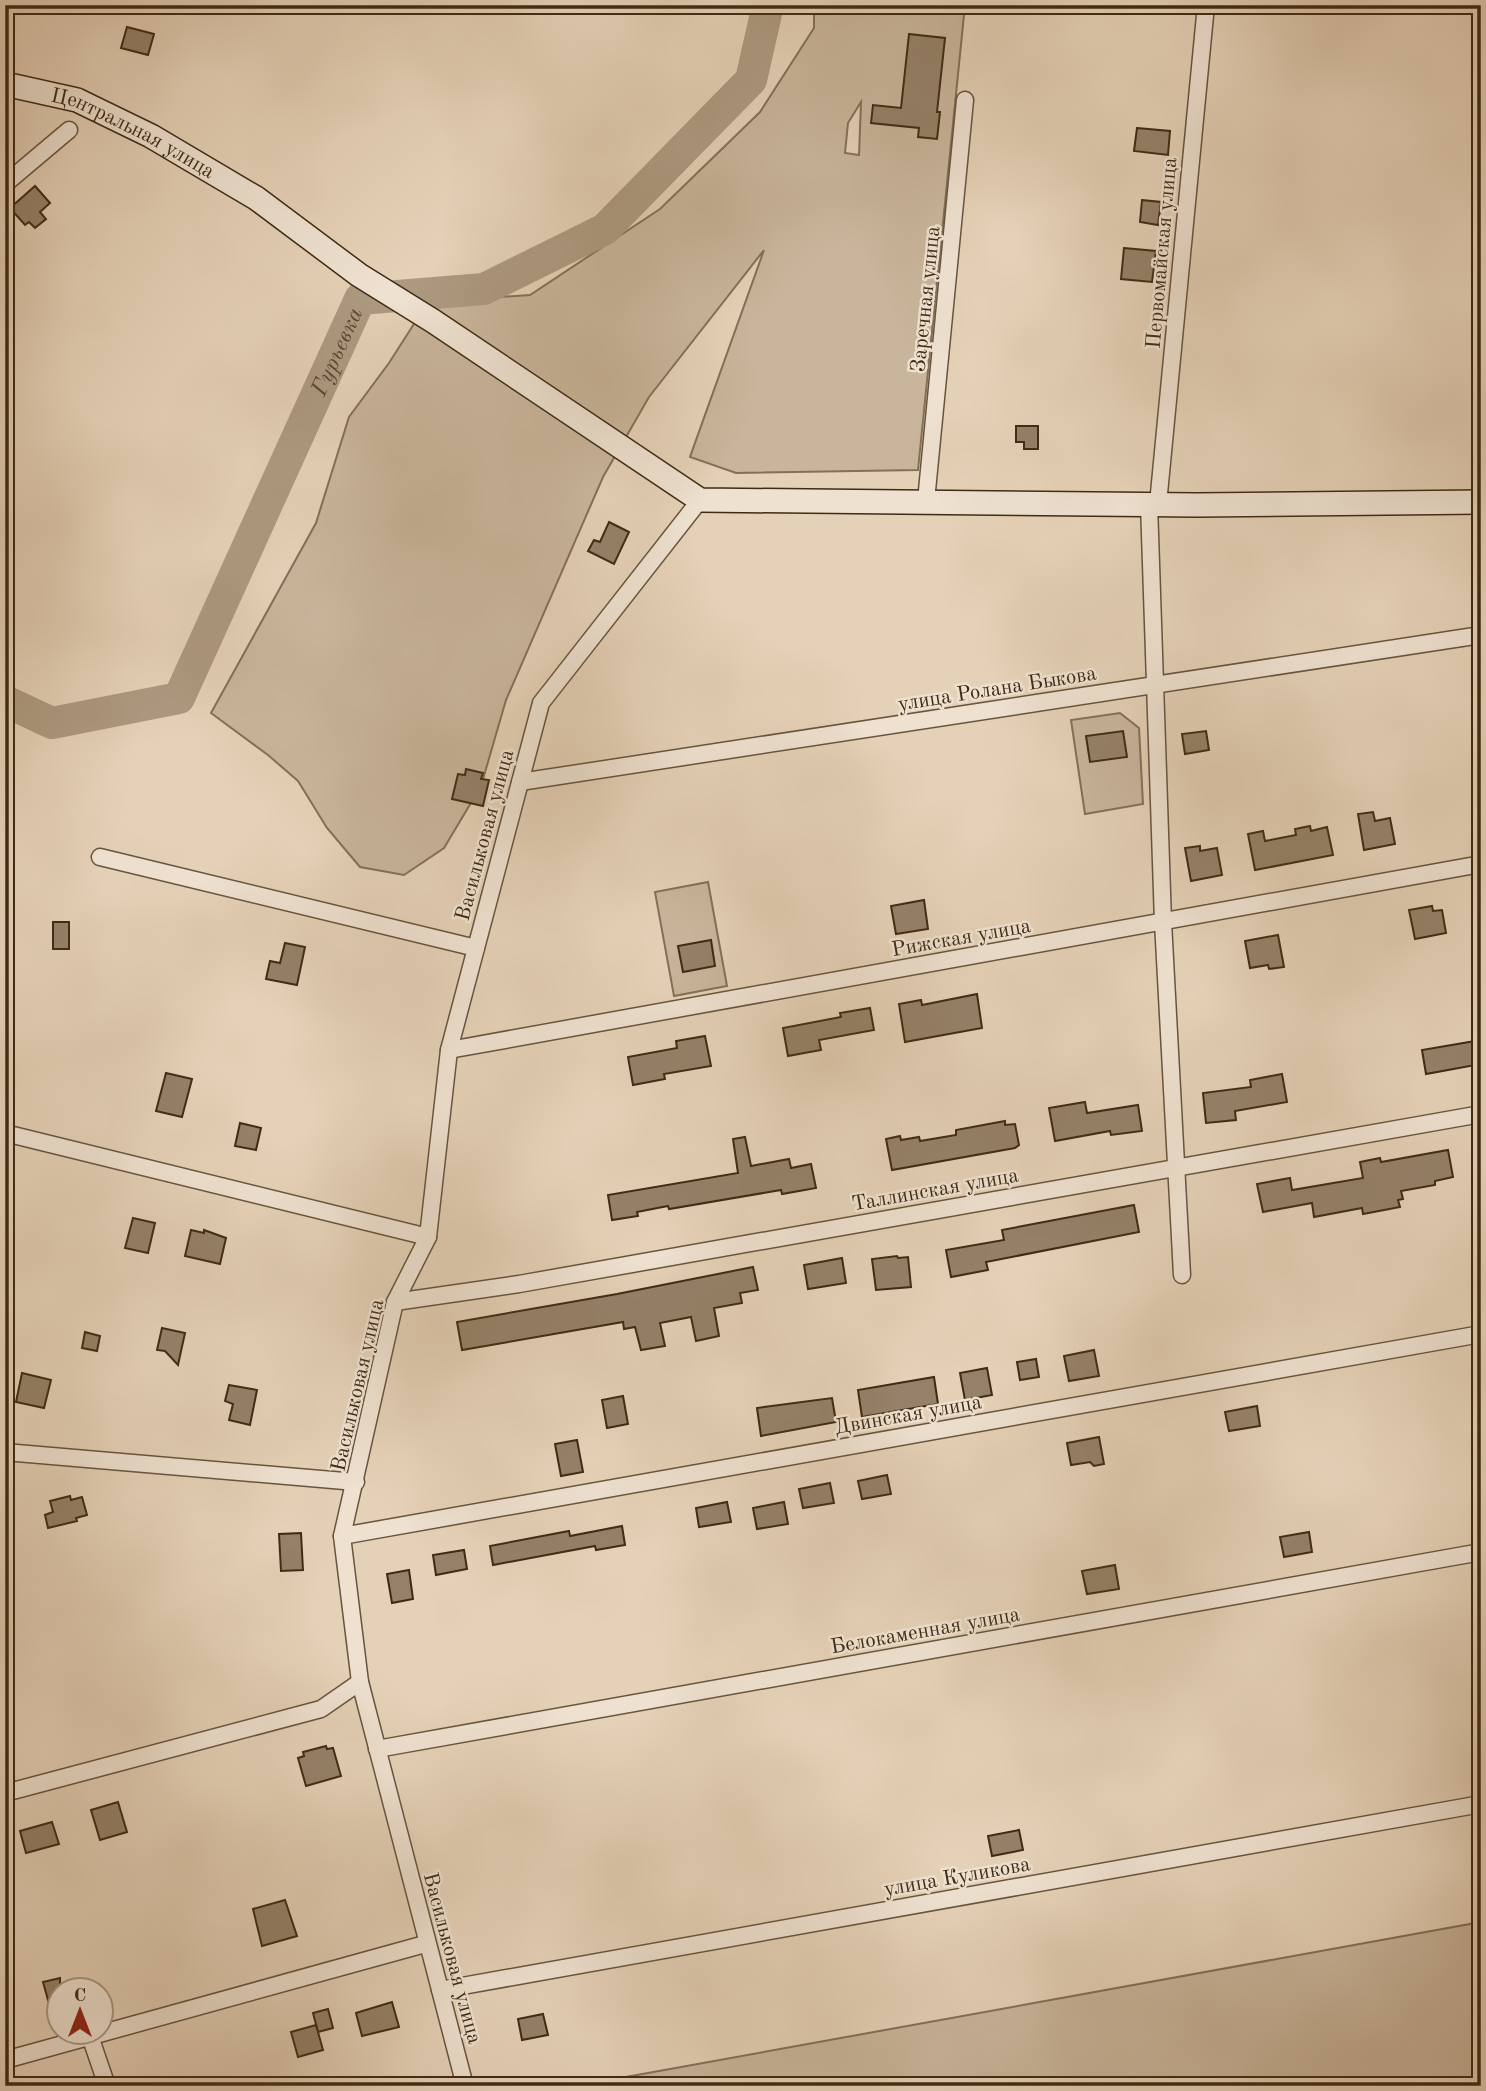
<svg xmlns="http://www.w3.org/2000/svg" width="1486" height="2091" font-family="'Old Standard TT',serif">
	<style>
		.green { fill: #c9b59b; stroke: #847058; stroke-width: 2; fill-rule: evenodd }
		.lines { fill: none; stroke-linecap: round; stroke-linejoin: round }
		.river { stroke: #ad9980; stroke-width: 32 }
		.building { fill: #958169; stroke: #3f2b14; stroke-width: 2 }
		.street-casing { stroke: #68543d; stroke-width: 19 }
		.secondary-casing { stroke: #3f2b14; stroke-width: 26 }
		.street { stroke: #eee1d0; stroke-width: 16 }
		.secondary { stroke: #eee1d0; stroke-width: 23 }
		.labels { text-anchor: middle; stroke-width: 5; stroke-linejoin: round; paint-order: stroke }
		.street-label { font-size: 21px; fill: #3f2b14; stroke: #eee1d0 }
		.water-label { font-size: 23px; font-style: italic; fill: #5a462f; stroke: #eee1d0 }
	</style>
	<rect width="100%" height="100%" fill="#e5d1b7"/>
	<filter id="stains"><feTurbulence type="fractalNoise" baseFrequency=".00286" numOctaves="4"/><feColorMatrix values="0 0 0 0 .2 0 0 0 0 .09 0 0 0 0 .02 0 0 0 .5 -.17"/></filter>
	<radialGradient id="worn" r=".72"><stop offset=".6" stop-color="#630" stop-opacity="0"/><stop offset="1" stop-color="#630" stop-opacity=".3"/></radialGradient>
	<g class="green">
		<path d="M814,5H965L918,470L736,473L690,457L764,250L649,397L603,477L506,700L481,786L444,848L404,875L360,867L327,828L298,781L268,755L211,713L316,523L349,417L389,363L428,302L530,295L660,209L760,112L814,28ZM861,102L859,155L845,153L848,123Z"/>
		<polygon points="1120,713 1139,728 1143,804 1085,814 1071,720"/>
		<polygon points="708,882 727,986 674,996 655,892"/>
		<polygon points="1481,1922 1481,2086 576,2086"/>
	</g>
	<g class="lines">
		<path class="river" id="s1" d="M5,701L52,723L179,698L360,299L484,289L605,229L751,80L768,5"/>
	</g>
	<g class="building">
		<polygon points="127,27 154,34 148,55 121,48"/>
		<polygon points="909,34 945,38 937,112 940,112 937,139 918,137 919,128 871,123 873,105 901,108"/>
		<polygon points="1137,128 1170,131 1168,155 1134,151"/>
		<polygon points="35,186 50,203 40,212 46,219 35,228 29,222 25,225 10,208"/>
		<polygon points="1142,200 1161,202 1158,225 1140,222"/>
		<polygon points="1124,248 1156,251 1152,282 1121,279"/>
		<polygon points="1016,426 1038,426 1038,449 1024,449 1024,442 1016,442"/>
		<polygon points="609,522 629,532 614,564 588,551 594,540 600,542"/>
		<polygon points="1123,731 1127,757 1090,762 1086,736"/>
		<polygon points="1206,731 1209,750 1185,754 1182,734"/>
		<polygon points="466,769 483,773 481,779 489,780 483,806 452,799 458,774 465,775"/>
		<polygon points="1373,812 1375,821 1390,818 1395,844 1364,850 1358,814"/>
		<polygon points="1310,826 1311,831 1327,827 1333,855 1255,870 1248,834 1263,831 1265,841 1296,835 1295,829"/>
		<polygon points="1200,846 1200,851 1217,848 1222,875 1191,881 1185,848"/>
		<polygon points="924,900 928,929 896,934 891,906"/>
		<polygon points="1432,906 1433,911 1442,910 1446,933 1415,939 1409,910"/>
		<rect x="53" y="922" width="16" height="27"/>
		<polygon points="1278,935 1284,967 1269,969 1268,965 1250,968 1245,941"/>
		<polygon points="711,940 715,966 683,972 678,946"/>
		<polygon points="285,943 305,947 297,985 266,979 270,961 280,963"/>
		<polygon points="977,994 982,1028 905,1042 899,1004 921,1000 922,1005"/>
		<polygon points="870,1008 874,1030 819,1040 821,1050 788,1056 783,1028 841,1017 840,1013"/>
		<polygon points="705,1036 711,1066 664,1074 665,1079 633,1085 628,1057 677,1048 676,1041"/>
		<polygon points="1481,1040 1481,1064 1426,1074 1422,1050"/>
		<polygon points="166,1073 192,1079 182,1117 156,1111"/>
		<polygon points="1282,1074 1287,1102 1235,1111 1236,1120 1206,1123 1203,1093 1251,1087 1250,1080"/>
		<polygon points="1085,1102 1087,1113 1138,1105 1142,1131 1111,1135 1110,1131 1055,1141 1049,1108"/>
		<polygon points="1005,1121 1005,1125 1015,1124 1019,1145 1015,1148 892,1170 886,1139 900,1136 901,1140 919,1137 920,1141 956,1135 956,1130"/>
		<polygon points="240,1123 261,1128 256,1150 235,1146"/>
		<polygon points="745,1137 751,1166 789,1159 791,1168 811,1164 816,1188 782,1194 781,1190 669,1209 668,1206 637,1212 638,1216 612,1220 608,1195 738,1173 733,1139"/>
		<polygon points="1448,1150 1453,1177 1435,1181 1435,1185 1401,1191 1403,1199 1398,1200 1400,1207 1363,1214 1362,1208 1314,1217 1312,1203 1263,1212 1257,1184 1290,1178 1292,1190 1363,1178 1360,1162 1380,1158 1381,1162"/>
		<polygon points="1134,1205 1139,1232 986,1262 988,1270 951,1277 946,1250 1004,1240 1002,1230"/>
		<polygon points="133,1218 155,1223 148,1253 125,1248"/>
		<polygon points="191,1230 204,1233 204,1230 226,1238 220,1264 185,1256"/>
		<polygon points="897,1256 898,1258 908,1257 911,1287 876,1290 872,1259"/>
		<polygon points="842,1258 846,1283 808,1289 804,1265"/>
		<polygon points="753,1267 758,1290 740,1293 742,1303 714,1308 719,1336 696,1341 691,1317 660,1323 665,1346 641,1350 635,1327 624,1329 623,1322 462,1350 457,1322 617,1294"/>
		<polygon points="162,1328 185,1333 178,1365 165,1351 157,1350"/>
		<polygon points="85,1332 100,1336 97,1351 82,1348"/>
		<polygon points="1094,1350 1099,1376 1069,1381 1064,1356"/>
		<polygon points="1036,1359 1039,1377 1020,1380 1017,1362"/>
		<polygon points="987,1368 992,1395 965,1400 960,1373"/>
		<polygon points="22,1373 51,1380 44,1408 16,1402"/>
		<polygon points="934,1377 938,1404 862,1417 858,1390"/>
		<polygon points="229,1385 257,1390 250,1425 229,1420 233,1404 225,1401"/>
		<polygon points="623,1396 628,1424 607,1428 602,1400"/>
		<polygon points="832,1398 836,1422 761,1436 757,1408"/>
		<polygon points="1257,1406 1260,1426 1229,1431 1225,1412"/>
		<polygon points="1099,1437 1104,1464 1094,1466 1090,1462 1071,1465 1067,1443"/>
		<polygon points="577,1440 583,1472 561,1476 555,1444"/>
		<polygon points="887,1475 891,1494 862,1499 858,1481"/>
		<polygon points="830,1483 834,1503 803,1508 799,1489"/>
		<polygon points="70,1496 71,1500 82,1497 87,1515 76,1518 77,1521 48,1528 45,1515 53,1512 50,1501"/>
		<polygon points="727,1502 731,1522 699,1527 696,1508"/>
		<polygon points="784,1502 788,1524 757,1529 753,1508"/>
		<polygon points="622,1526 625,1545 596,1550 595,1546 493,1565 490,1546 569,1531 570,1536"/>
		<polygon points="1309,1532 1312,1552 1284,1557 1280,1537"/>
		<polygon points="301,1533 303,1570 281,1571 279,1534"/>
		<polygon points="464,1550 467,1569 436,1575 433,1555"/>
		<polygon points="1115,1565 1119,1589 1087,1594 1082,1571"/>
		<polygon points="409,1570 413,1599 392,1603 387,1574"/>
		<polygon points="326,1746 327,1749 333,1748 341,1776 306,1786 298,1758 304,1756 303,1752"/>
		<polygon points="118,1802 127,1832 100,1840 91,1810"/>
		<polygon points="52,1822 59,1844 26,1853 20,1831"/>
		<polygon points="1019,1830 1023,1850 992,1856 988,1836"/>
		<polygon points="285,1900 297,1936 262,1946 253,1909"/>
		<polygon points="60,1978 60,2024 55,2025 43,1982"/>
		<polygon points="392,2002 399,2027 362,2036 356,2013"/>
		<polygon points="328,2009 333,2028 318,2032 313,2013"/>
		<polygon points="543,2014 548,2035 522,2040 518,2019"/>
		<polygon points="316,2025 323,2050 298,2057 291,2032"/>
	</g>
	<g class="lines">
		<g class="street-casing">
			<g id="street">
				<polyline points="5,184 69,130"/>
				<polyline points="926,501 965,100"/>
				<polyline points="1149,504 1163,922 1182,1275"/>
				<polyline points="1158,504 1206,5"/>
				<polyline points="520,782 1481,635"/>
				<polyline points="100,857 476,948"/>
				<polyline points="449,1050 1481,864"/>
				<polyline points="5,1133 428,1237"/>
				<polyline points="395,1302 519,1284 1481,1114"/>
				<polyline points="5,1452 356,1482"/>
				<polyline points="342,1536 1481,1334"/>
				<polyline points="377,1749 1481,1552"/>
				<polyline points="5,1793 321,1709 360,1682"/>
				<polyline points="440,1990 1481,1804"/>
				<polyline points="90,2036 107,2086"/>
				<polyline points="5,2060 425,1944"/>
				<polyline points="465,2086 360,1682 342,1536 395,1302 428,1237 449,1050 541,703 700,500"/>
			</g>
		</g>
		<g class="secondary-casing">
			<g id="secondary">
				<path id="s2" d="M5,84L77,100L151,136L256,198L359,275L433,321L700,500L1197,505L1481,502"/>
			</g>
		</g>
		<use href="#street" class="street"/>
		<use href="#secondary" class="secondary"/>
	</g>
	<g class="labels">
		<g class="street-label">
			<text dy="7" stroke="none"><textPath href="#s2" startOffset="138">Центральная улица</textPath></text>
			<text transform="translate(1161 253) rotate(-85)" y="7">Первомайская улица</text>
			<text transform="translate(925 299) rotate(-84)" y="7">Заречная улица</text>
			<text transform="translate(997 688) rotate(-9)" y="7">улица Ролана Быкова</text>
			<text transform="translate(484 835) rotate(-75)" y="7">Васильковая улица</text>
			<text transform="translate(961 937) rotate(-10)" y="7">Рижская улица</text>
			<text transform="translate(935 1189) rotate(-10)" y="7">Таллинская улица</text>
			<text transform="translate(357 1385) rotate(-77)" y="7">Васильковая улица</text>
			<text transform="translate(908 1414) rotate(-10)" y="7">Двинская улица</text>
			<text transform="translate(925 1630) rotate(-10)" y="7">Белокаменная улица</text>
			<text transform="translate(957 1876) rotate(-10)" y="7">улица Куликова</text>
			<text transform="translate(453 1958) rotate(75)" y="7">Васильковая улица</text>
		</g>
		<g class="water-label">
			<text dy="8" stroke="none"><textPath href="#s1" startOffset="562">Гурьевка</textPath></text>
		</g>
	</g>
	<rect width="1486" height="2091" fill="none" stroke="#e5d1b7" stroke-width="28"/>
	<rect x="7" y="7" width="1472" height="2077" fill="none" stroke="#3f2b14" stroke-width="3.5"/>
	<rect x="14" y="14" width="1458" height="2063" fill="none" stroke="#3f2b14" stroke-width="2"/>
	<g transform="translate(80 2011)"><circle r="33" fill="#eee1d0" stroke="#a89885" stroke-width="2"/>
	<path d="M0-5L12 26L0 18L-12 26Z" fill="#8f2418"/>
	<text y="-10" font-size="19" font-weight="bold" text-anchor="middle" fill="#3f2b14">С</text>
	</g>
	<rect width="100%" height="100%" filter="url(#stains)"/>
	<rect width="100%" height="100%" fill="url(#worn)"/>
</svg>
